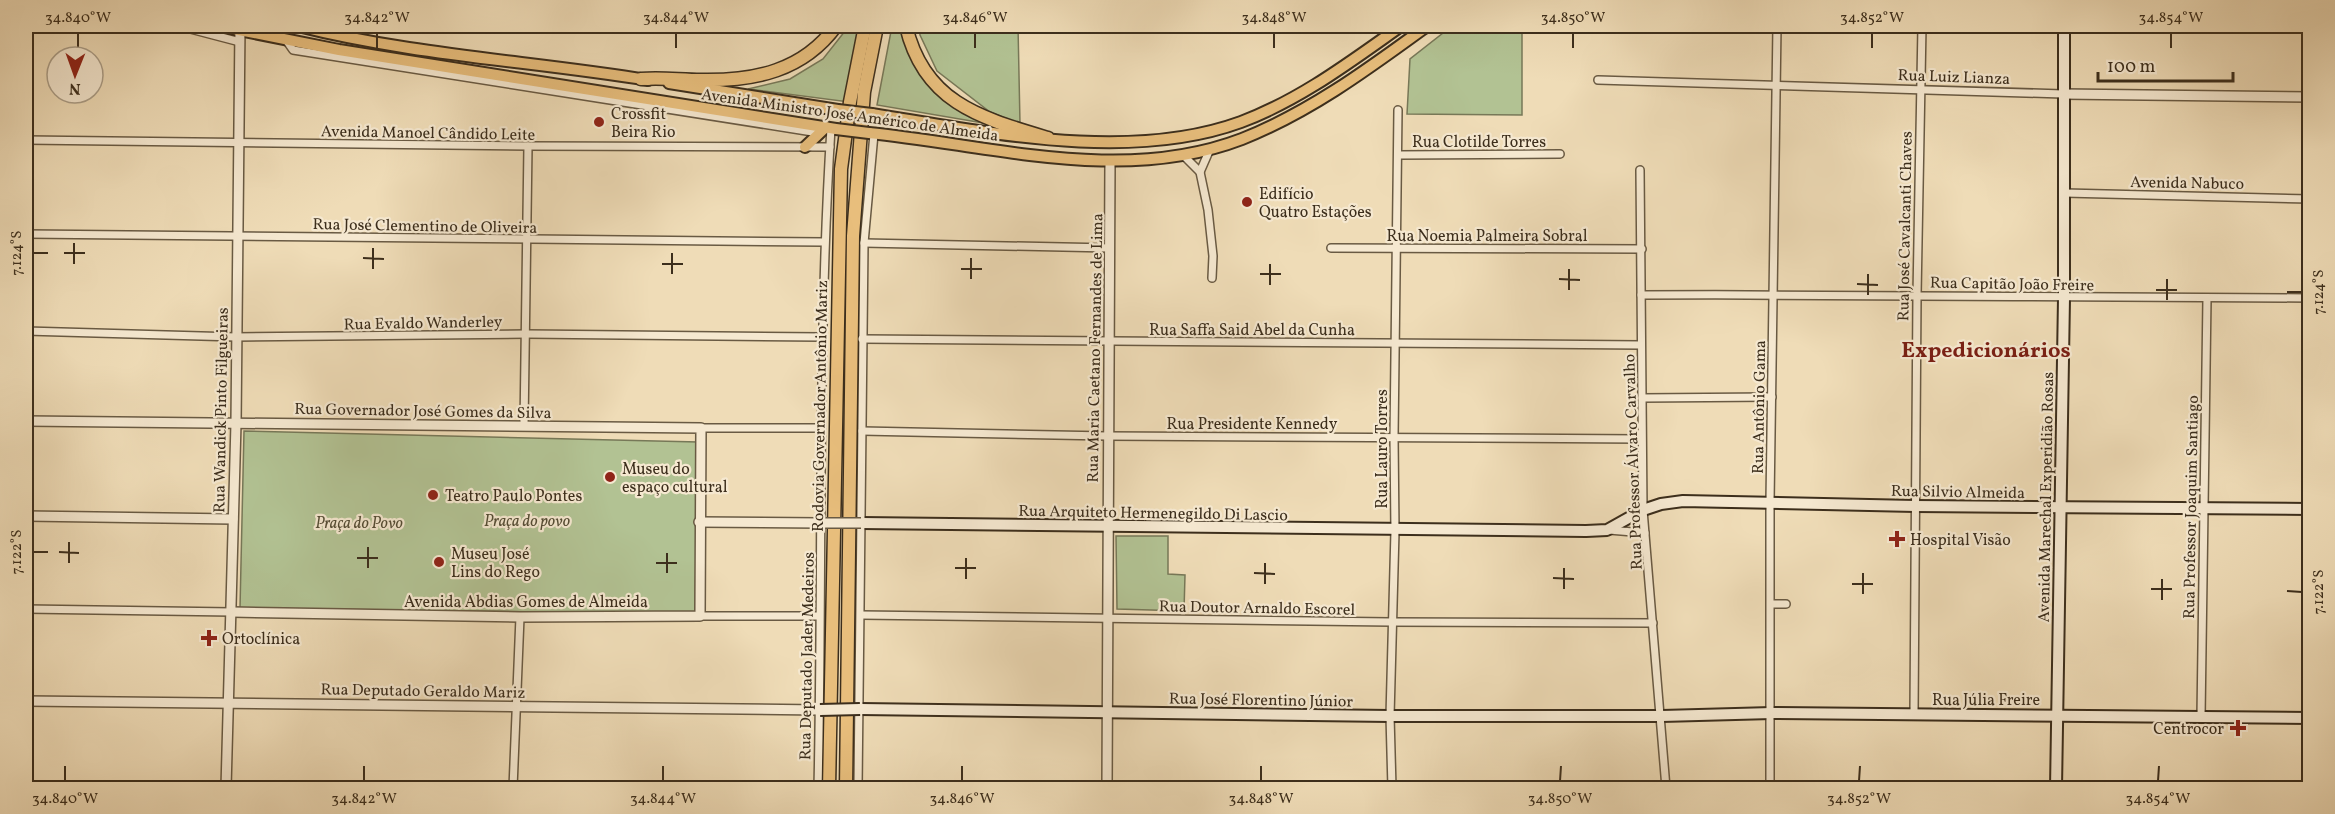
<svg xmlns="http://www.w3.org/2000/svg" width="2335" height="814" font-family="Vollkorn,serif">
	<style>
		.green { fill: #b2c293; stroke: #777858; stroke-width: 1.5 }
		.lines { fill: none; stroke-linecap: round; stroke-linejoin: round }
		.minor-casing { stroke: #695a43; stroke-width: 10 }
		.tertiary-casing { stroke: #695a43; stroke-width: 12 }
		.secondary-casing { stroke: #3c2e1c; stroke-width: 14 }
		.primary-casing { stroke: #3c2e1c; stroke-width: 14 }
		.trunk-casing { stroke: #3c2e1c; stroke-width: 15 }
		.minor { stroke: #f5e8d0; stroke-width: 7 }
		.tertiary { stroke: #f5e8d0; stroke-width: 9 }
		.secondary { stroke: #f5e8d0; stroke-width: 10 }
		.primary { stroke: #e8be7c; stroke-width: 10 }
		.trunk { stroke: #e8be7c; stroke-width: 12 }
		.tertiary-bridge-casing { stroke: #695a43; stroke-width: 12; stroke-linecap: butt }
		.secondary-bridge-casing { stroke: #3c2e1c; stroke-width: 14; stroke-linecap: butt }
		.primary-bridge-casing { stroke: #3c2e1c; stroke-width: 14; stroke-linecap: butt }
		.tertiary-bridge { stroke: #f5e8d0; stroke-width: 9 }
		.secondary-bridge { stroke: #f5e8d0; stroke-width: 10 }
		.primary-bridge { stroke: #e8be7c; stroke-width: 10 }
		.ticks { fill: none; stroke: #3c2e1c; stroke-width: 2 }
		.poi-dot { fill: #8f2418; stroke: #f5e8d0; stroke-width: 2 }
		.labels { text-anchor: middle; stroke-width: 4.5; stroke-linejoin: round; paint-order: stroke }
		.street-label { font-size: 16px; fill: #3c2e1c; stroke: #f5e8d0 }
		.poi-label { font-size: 16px; fill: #3c2e1c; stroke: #f5e8d0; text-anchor: start }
		.park-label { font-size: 16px; font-style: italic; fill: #544c34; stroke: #f5e8d0 }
		.district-label { font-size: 22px; font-weight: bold; fill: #7a1f14; stroke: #f5e8d0 }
		.neatline { fill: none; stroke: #3c2e1c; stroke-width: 2 }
		.ticks-label { font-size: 15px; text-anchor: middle; fill: #3c2e1c }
	</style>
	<rect width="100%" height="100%" fill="#efdcb7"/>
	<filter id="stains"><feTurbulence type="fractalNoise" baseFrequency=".00333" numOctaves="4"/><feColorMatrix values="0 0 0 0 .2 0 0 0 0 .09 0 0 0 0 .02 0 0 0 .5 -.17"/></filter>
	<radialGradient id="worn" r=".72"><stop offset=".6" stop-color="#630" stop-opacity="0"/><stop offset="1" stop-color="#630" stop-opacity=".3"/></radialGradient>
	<g class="green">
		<polygon points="849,26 860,26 849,102 748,89 790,79 823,59"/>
		<path d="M892,26H902C907,42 912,64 923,78C939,99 967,110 989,124L877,105Z"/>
		<polygon points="919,26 1018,26 1020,124 990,112 937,71 920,35"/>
		<polygon points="1452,26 1522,26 1522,115 1407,114 1410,59"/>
		<polygon points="244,431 698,442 695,614 240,608"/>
		<polygon points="1116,536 1168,536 1168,574 1185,575 1184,611 1117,609"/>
	</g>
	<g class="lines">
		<g class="minor-casing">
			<g id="minor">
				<polyline points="179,26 240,42"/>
				<polyline points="286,40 293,50 819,133"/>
				<polyline points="1598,80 2063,94"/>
				<polyline points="26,140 528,146 830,147"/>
				<polyline points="1183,155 1200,172 1208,210 1213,256 1212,278"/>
				<polyline points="1399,155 1560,154"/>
				<polyline points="1640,170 1643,510 1666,788"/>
				<polyline points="1200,172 1210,149"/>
				<polyline points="2065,193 2310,199"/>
				<polyline points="26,234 824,242"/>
				<polyline points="864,243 1110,248"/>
				<polyline points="1331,248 1642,249"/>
				<path d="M1641,295C1864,294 2087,298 2310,298"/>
				<polyline points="26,331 236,337 527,334 821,337"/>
				<polyline points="862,339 1641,345"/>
				<polyline points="1642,398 1772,397"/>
				<polyline points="524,426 528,146"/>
				<polyline points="701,428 821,428"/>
				<polyline points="862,431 1107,436 1641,439"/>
				<polyline points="1609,530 1645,533"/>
				<polyline points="1771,604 1786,604"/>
				<polyline points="26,609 232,612"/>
				<polyline points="861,615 1391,622 1653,623"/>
				<polyline points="700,616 819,616"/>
				<polyline points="1914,714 1917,295 1922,26"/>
				<polyline points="2201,717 2207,298"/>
				<polyline points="513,788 520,617"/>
				<path d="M818,788C823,568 817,348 831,128"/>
				<polyline points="858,788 864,243 874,134"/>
				<polyline points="1392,788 1390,716 1395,531 1394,437 1398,110"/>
				<polyline points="1770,788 1770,502 1777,26"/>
			</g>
		</g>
		<g class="tertiary-casing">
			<g id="tertiary">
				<polyline points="2063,94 2310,97"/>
				<polyline points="26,421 701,428 700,616 520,617 232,612"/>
				<polyline points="26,516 233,519"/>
				<polyline points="699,522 821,523"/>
				<polyline points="26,701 820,710"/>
				<polyline points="226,788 236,423 240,26"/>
				<polyline points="1107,788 1110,161"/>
			</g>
		</g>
		<g class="secondary-casing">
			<g id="secondary">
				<polyline points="861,523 1586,531 1607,530 1643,510 1661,504 1683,501 1915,506 2310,509"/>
				<polyline points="860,709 1390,716 1662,716 1772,713 2310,718"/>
				<polyline points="2056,788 2064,298 2064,26"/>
			</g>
		</g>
		<g class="primary-casing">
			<g id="primary">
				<polyline points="219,26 339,50 836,129"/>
				<path d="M298,26C412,55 531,61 648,80"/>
				<polyline points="669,83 838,110"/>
				<path d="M872,114C987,132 1129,163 1241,122C1300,100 1350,62 1401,26"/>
				<path d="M869,133C991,145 1122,185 1242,139C1310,112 1368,69 1427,26"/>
				<polyline points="805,147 826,127"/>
			</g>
		</g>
		<g class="trunk-casing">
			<g id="trunk">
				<path d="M906,26C924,103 981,118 1048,138"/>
				<path d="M641,79C661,77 681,80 701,80C755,81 803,71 836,26"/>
				<polyline points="829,788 841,169 850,102 865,26"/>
				<polyline points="846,788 853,236 864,92 877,26"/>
			</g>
		</g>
		<use href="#minor" class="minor"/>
		<use href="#tertiary" class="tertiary"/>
		<use href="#secondary" class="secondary"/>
		<use href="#primary" class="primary"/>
		<use href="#trunk" class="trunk"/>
		<g class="tertiary-bridge-casing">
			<polyline id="tertiary-bridge" points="821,523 861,523"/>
		</g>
		<g class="secondary-bridge-casing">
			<polyline id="secondary-bridge" points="820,710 860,709"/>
		</g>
		<g class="primary-bridge-casing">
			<g id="primary-bridge">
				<polyline points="838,110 872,114"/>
				<polyline points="836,129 869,133"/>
			</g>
		</g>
		<use href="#tertiary-bridge" class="tertiary-bridge"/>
		<use href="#secondary-bridge" class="secondary-bridge"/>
		<use href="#primary-bridge" class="primary-bridge"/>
	</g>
	<path class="ticks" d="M78,48V33M377,48V33M676,48V33M975,48V33M1274,48V33M1573,48V33M1872,48V33M2171,48V33M33,253H48M64,253H85M363,258L384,259M74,264V243M662,264H683M373,269V248M961,269H982M672,274V253M1260,274H1281M971,279V258M1559,279L1580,280M1857,284L1878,285M1270,285V264M1569,290V269M2156,290H2177M2287,292H2302M1868,295V274M2167,300V279M33,552H48M59,552L79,553M357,558H378M69,563V542M656,563H677M368,568V547M955,568H976M667,573V553M1254,573L1275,574M1553,578L1574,579M966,579V558M1265,584V563M1852,584H1873M1564,589V568M2151,589H2172M2287,591L2302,592M1863,594V573M2162,600V579M65,781V766M364,781V766M663,781V766M962,781V766M1261,781V766M1560,781L1561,766M1859,781L1860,766M2158,781L2159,766"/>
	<g class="poi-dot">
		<circle cx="599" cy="122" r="6"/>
		<circle cx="1247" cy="202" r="6"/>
		<circle cx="610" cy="477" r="6"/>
		<circle cx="433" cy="495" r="6"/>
		<path d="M1894 530h6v6h6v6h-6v6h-6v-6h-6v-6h6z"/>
		<circle cx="439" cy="562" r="6"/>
		<path d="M206 629h6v6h6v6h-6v6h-6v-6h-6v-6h6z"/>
		<path d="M2235 719h6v6h6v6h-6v6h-6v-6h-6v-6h6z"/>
	</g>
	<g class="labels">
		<g class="street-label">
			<text transform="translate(1954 76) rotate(2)" y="6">Rua Luiz Lianza</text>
			<text transform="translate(850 114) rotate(8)" y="6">Avenida Ministro José Américo de Almeida</text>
			<text transform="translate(428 132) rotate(1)" y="6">Avenida Manoel Cândido Leite</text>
			<text x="1479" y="147">Rua Clotilde Torres</text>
			<text transform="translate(2187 182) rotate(1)" y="6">Avenida Nabuco</text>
			<text transform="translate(425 225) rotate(1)" y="6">Rua José Clementino de Oliveira</text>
			<text transform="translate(1904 226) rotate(-89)" y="6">Rua José Cavalcanti Chaves</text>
			<text x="1487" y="241">Rua Noemia Palmeira Sobral</text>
			<text transform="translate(2012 283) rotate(1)" y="6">Rua Capitão João Freire</text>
			<text transform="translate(423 322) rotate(-1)" y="6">Rua Evaldo Wanderley</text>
			<text x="1252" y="335">Rua Saffa Said Abel da Cunha</text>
			<text transform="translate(1094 348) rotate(-89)" y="6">Rua Maria Caetano Fernandes de Lima</text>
			<text transform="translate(819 406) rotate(-89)" y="6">Rodovia Governador Antônio Mariz</text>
			<text transform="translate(1758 407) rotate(-89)" y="6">Rua Antônio Gama</text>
			<text transform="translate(220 410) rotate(-89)" y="6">Rua Wandick Pinto Filgueiras</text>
			<text transform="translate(423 410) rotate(1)" y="6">Rua Governador José Gomes da Silva</text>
			<text x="1252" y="429">Rua Presidente Kennedy</text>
			<text transform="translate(1381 449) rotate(-90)" y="6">Rua Lauro Torres</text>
			<text transform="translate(1632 462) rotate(-92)" y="6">Rua Professor Álvaro Carvalho</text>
			<text transform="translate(1958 491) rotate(1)" y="6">Rua Silvio Almeida</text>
			<text transform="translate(2045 497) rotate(-89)" y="6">Avenida Marechal Experidião Rosas</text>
			<text transform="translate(2190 507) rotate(-89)" y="6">Rua Professor Joaquim Santiago</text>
			<text transform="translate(1153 512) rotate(1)" y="6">Rua Arquiteto Hermenegildo Di Lascio</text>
			<text x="526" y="607">Avenida Abdias Gomes de Almeida</text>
			<text transform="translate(1257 607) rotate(1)" y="6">Rua Doutor Arnaldo Escorel</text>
			<text transform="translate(806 656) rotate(-89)" y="6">Rua Deputado Jader Medeiros</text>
			<text transform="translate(423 690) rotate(1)" y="6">Rua Deputado Geraldo Mariz</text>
			<text transform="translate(1261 699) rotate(1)" y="6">Rua José Florentino Júnior</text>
			<text x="1986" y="705">Rua Júlia Freire</text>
		</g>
		<g class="poi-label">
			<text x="611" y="119">Crossfit<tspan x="611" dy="18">Beira Rio</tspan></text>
			<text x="1259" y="199">Edifício<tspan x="1259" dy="18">Quatro Estações</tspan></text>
			<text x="622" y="474">Museu do<tspan x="622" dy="18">espaço cultural</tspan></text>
			<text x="445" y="501">Teatro Paulo Pontes</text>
			<text x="1910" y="545">Hospital Visão</text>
			<text x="451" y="559">Museu José<tspan x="451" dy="18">Lins do Rego</tspan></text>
			<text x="222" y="644">Ortoclínica</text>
			<text x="2224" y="734" text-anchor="end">Centrocor</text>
		</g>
		<g class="park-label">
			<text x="527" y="526">Praça do povo</text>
			<text x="359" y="528">Praça do Povo</text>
		</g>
		<g class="district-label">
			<text x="1986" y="357">Expedicionários</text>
		</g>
	</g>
	<rect width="2335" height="814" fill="none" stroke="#efdcb7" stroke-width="66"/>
	<g transform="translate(75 75) rotate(181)"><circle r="28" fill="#f5e8d0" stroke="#ab9e88" stroke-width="1.5"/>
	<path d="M0-4.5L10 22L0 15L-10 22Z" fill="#8f2418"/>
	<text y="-9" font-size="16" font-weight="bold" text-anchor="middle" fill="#3c2e1c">N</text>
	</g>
	<path d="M2098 72v9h135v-9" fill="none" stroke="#3c2e1c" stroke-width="3"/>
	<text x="2107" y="72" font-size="18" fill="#3c2e1c" stroke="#f5e8d0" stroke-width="4.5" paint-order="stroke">100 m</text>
	<rect x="33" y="33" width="2269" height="748" class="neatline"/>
	<g class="ticks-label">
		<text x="78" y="22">34.840°W</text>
		<text x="377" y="22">34.842°W</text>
		<text x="676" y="22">34.844°W</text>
		<text x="975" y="22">34.846°W</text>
		<text x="1274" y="22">34.848°W</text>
		<text x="1573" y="22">34.850°W</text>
		<text x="1872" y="22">34.852°W</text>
		<text x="2171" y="22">34.854°W</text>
		<text transform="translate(16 253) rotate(-90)" y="5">7.124°S</text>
		<text transform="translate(2318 292) rotate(-90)" y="5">7.124°S</text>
		<text transform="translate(16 552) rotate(-90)" y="5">7.122°S</text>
		<text transform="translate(2318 592) rotate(-90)" y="5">7.122°S</text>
		<text x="65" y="803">34.840°W</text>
		<text x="364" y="803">34.842°W</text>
		<text x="663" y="803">34.844°W</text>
		<text x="962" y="803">34.846°W</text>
		<text x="1261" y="803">34.848°W</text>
		<text x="1560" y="803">34.850°W</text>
		<text x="1859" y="803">34.852°W</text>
		<text x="2158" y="803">34.854°W</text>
	</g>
	<rect width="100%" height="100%" filter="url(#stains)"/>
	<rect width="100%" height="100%" fill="url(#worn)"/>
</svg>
